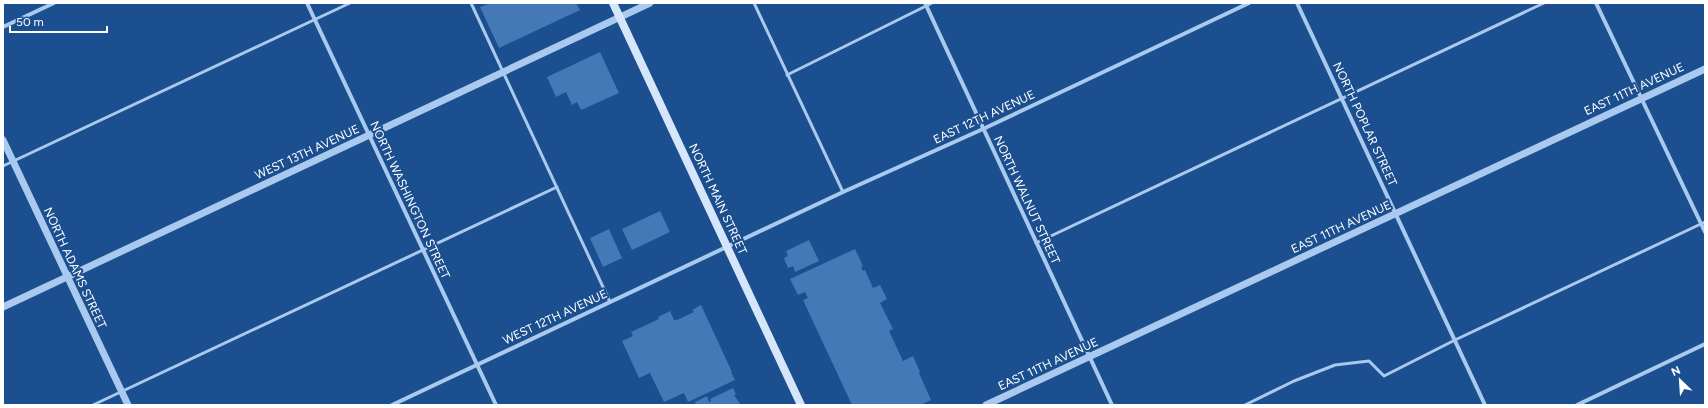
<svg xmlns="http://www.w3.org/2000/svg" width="1708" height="408" font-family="Figtree,sans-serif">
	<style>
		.building { fill: #4478b7 }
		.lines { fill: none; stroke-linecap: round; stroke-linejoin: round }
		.service { stroke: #a9c9ee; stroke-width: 3 }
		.minor { stroke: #a9c9ee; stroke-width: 4 }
		.tertiary { stroke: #a9c9ee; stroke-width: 7 }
		.secondary { stroke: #d6e6fa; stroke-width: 8 }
		.labels { text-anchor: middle; stroke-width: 4; stroke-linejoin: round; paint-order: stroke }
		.street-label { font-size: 12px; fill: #fff; stroke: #1b4f8f }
	</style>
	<rect width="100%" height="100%" fill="#1b4f8f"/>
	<g class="building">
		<polygon points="490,3 576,3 580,10 499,48 480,7"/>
		<polygon points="600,52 619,93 581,110 577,102 572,105 566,92 556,97 547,77"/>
		<polygon points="660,211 670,232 632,250 622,229"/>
		<polygon points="609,229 622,258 603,267 590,238"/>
		<polygon points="809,240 819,261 795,272 793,266 788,268 784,258 788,256 786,251"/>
		<polygon points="855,249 863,266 861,267 863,271 865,270 873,288 880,285 887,299 880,303 893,329 889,331 903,361 913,356 920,372 919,373 931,400 920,405 852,405 803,300 808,298 805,292 798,295 790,279"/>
		<polygon points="701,305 732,372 731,372 735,380 688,402 684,393 664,402 650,373 639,378 622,341 633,336 631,332 659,319 658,317 670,311 674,320 677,320 694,312 692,310"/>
		<polygon points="733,388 736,394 734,395 741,405 696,405 695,402 707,396 709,402 711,401 710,399"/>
	</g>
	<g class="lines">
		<g class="service">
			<polyline points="471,3 610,302"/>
			<polyline points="754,3 843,192"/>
			<polyline points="787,75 932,3"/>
			<polyline points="3,166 350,3"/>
			<polyline points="1036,243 1544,3"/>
			<polyline points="93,405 557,187"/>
			<polyline points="1245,405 1294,381 1335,365 1369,361 1384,376 1455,340 1705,222"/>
		</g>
		<g class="minor">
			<polyline points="307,3 496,405"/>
			<polyline points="925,3 1112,405"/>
			<polyline points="1297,3 1485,405"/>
			<polyline points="1596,3 1705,232"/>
			<polyline points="3,27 54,3"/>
			<polyline points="392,405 843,192 983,129 1249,3"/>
			<polyline points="1577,405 1705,344"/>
		</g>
		<g class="tertiary">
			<polyline points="3,140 128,405"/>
			<polyline points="3,307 650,3"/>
			<polyline points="986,405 1705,69"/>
		</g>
		<polyline class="secondary" points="613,3 801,405"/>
	</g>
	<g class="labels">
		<g class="street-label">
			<text transform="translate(1634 89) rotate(-25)" y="4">EAST 11TH AVENUE</text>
			<text transform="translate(984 117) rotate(-25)" y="4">EAST 12TH AVENUE</text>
			<text transform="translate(1365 124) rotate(65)" y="4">NORTH POPLAR STREET</text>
			<text transform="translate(307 152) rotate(-25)" y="4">WEST 13TH AVENUE</text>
			<text transform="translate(718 199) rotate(65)" y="4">NORTH MAIN STREET</text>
			<text transform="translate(410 200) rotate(65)" y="4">NORTH WASHINGTON STREET</text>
			<text transform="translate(1027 200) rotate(65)" y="4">NORTH WALNUT STREET</text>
			<text transform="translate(1341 227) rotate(-25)" y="4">EAST 11TH AVENUE</text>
			<text transform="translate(75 268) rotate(65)" y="4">NORTH ADAMS STREET</text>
			<text transform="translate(555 317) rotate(-25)" y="4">WEST 12TH AVENUE</text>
			<text transform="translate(1048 364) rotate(-25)" y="4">EAST 11TH AVENUE</text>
		</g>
	</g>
	<rect width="1708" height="408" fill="none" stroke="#ffffff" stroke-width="8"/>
	<g transform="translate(1680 380) rotate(335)" stroke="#1b4f8f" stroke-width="3" paint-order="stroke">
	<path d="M0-3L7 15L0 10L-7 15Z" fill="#ffffff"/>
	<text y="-6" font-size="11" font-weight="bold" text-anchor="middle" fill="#ffffff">N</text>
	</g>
	<path d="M10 26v6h97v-6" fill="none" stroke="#ffffff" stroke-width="2"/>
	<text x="16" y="26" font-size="12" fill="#ffffff" stroke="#1b4f8f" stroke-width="3" paint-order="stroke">50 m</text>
</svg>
